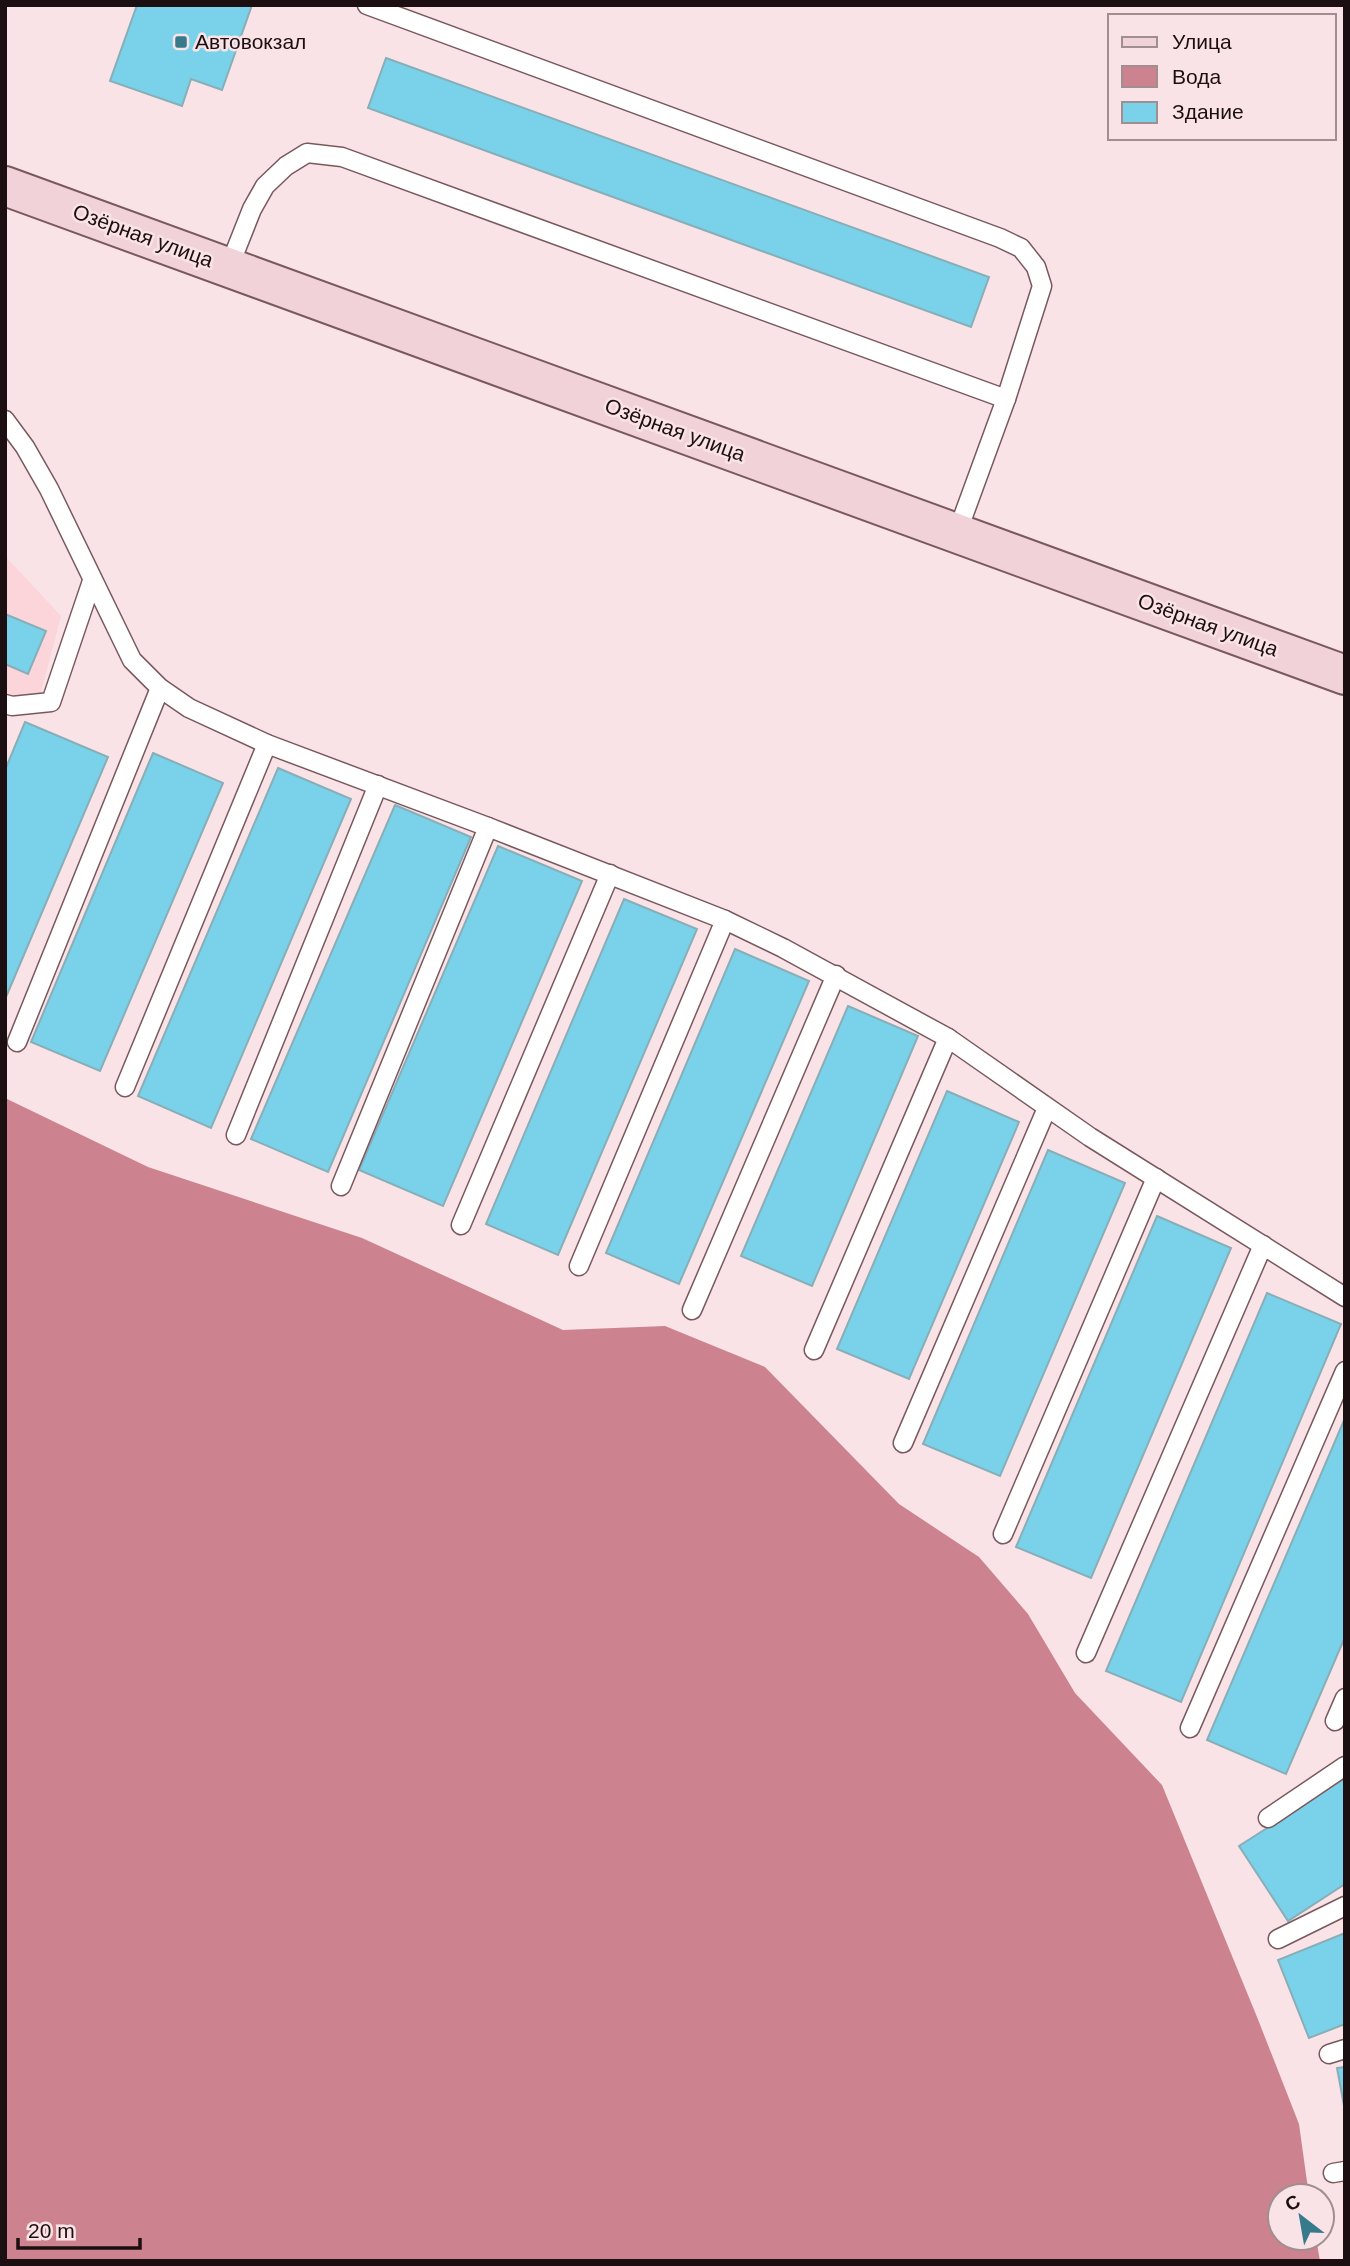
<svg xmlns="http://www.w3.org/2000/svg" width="1350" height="2266" font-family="Arial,sans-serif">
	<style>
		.built { fill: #fbd5da }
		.water { fill: #cc838f }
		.building { fill: #79d2e9; stroke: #88aeb8; stroke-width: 2 }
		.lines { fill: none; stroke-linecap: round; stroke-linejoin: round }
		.lane-casing { stroke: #79595d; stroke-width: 21 }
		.secondary-casing { stroke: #79595d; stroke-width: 42 }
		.lane { stroke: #fff; stroke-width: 18 }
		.secondary { stroke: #f0d2d8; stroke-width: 38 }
		.poi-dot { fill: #377a8b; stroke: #fae3e6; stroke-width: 2.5 }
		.labels { text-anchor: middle; stroke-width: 5; stroke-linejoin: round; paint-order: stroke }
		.poi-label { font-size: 21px; fill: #1b0f11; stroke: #fae3e6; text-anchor: start }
		.street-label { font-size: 21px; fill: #1b0f11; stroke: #fae3e6 }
	</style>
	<rect width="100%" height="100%" fill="#fae3e6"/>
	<polygon class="built" points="5,556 61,616 39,700 5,699"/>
	<polygon class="water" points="5,1098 148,1167 362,1238 563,1330 665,1326 765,1367 899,1504 979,1557 1028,1614 1075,1693 1162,1785 1257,2017 1299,2124 1309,2196 1280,2196 1280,2238 1316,2238 1320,2261 5,2261"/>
	<g class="building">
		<polygon points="137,5 252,5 222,90 191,79 182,106 110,81"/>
		<polygon points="386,58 989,277 971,327 368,108"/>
		<polygon points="5,614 46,631 28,674 5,664"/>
		<polygon points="25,722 108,757 6,997 5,770"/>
		<polygon points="153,753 223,783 100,1071 31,1042"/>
		<polygon points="278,768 351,799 211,1128 138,1096"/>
		<polygon points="395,805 471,837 328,1172 251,1139"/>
		<polygon points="498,846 582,881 443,1206 359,1170"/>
		<polygon points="624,899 697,929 558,1255 486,1224"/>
		<polygon points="735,949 809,981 679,1284 606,1253"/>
		<polygon points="848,1006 918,1036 812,1286 741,1256"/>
		<polygon points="947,1091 1019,1122 909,1379 837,1349"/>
		<polygon points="1048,1150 1125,1183 1000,1476 923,1444"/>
		<polygon points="1157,1216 1231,1248 1091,1578 1016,1547"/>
		<polygon points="1267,1293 1341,1324 1181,1702 1106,1671"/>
		<polygon points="1345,1418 1345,1637 1286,1774 1207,1740"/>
		<polygon points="1345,1778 1345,1884 1288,1921 1239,1846"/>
		<polygon points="1345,1933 1345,2024 1309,2038 1278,1960"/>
		<polygon points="1345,2067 1345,2111 1337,2068"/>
	</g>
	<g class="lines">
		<g class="lane-casing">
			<g id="lane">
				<polyline points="367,5 1000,238 1021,248 1036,267 1042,286 1006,399 957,533"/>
				<polyline points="229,267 252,209 265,186 286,166 307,153 342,157 1006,399"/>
				<polyline points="5,420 25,447 49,489 132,660 160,688 189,708 267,744 488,827 725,920 783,948 948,1038 1090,1137 1345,1297"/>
				<polyline points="5,704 12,706 51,702 92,581"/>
				<polyline points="17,1042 160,688"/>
				<polyline points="125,1087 267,744"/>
				<polyline points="236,1135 378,785"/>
				<polyline points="341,1186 488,827"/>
				<polyline points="461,1225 610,874"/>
				<polyline points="579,1266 725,920"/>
				<polyline points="692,1310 836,975"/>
				<polyline points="814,1350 948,1038"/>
				<polyline points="903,1443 1047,1108"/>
				<polyline points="1003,1534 1156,1178"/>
				<polyline points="1086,1653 1263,1245"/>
				<polyline points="1335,1721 1345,1698"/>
				<polyline points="1190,1728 1345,1371"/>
				<polyline points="1268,1818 1345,1766"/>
				<polyline points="1278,1939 1345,1906"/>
				<polyline points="1329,2054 1345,2049"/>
				<polyline points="1333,2173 1345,2171"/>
			</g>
		</g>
		<g class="secondary-casing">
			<polyline id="secondary" points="5,186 1345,675"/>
		</g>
		<use href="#lane" class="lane"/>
		<use href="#secondary" class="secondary"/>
	</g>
	<rect class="poi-dot" x="174" y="35" width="14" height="14" rx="3.5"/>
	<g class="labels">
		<g class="poi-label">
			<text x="195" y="49">Автовокзал</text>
		</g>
		<g class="street-label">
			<text transform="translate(143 236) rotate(20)" y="7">Озёрная улица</text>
			<text transform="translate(675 430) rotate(20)" y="7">Озёрная улица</text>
			<text transform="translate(1208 625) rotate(20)" y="7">Озёрная улица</text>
		</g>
	</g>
	<rect width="1350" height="2266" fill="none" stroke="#1b0f11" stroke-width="14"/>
	<rect x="1108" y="14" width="228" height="126" fill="#fae3e6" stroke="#a18e91" stroke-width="2"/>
	<rect x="1122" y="37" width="35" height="10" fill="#f0d2d8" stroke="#a18e91" stroke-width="2"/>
	<text x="1172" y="49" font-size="21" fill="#1b0f11">Улица</text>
	<rect x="1122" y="66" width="35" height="21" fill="#cc838f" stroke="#a18e91" stroke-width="2"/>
	<text x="1172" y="84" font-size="21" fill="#1b0f11">Вода</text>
	<rect x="1122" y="102" width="35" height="21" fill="#79d2e9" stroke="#a18e91" stroke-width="2"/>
	<text x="1172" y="119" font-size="21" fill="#1b0f11">Здание</text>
	<g transform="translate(1301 2217) rotate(329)"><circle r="33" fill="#fae3e6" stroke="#a18e91" stroke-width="2"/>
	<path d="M0-5L12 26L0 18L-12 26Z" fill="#377a8b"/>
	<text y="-10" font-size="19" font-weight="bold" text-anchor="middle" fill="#1b0f11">С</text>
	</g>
	<path d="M18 2238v10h122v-10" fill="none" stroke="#1b0f11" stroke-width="3.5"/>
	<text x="28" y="2238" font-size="21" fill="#1b0f11" stroke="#fae3e6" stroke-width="5" paint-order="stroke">20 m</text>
</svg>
